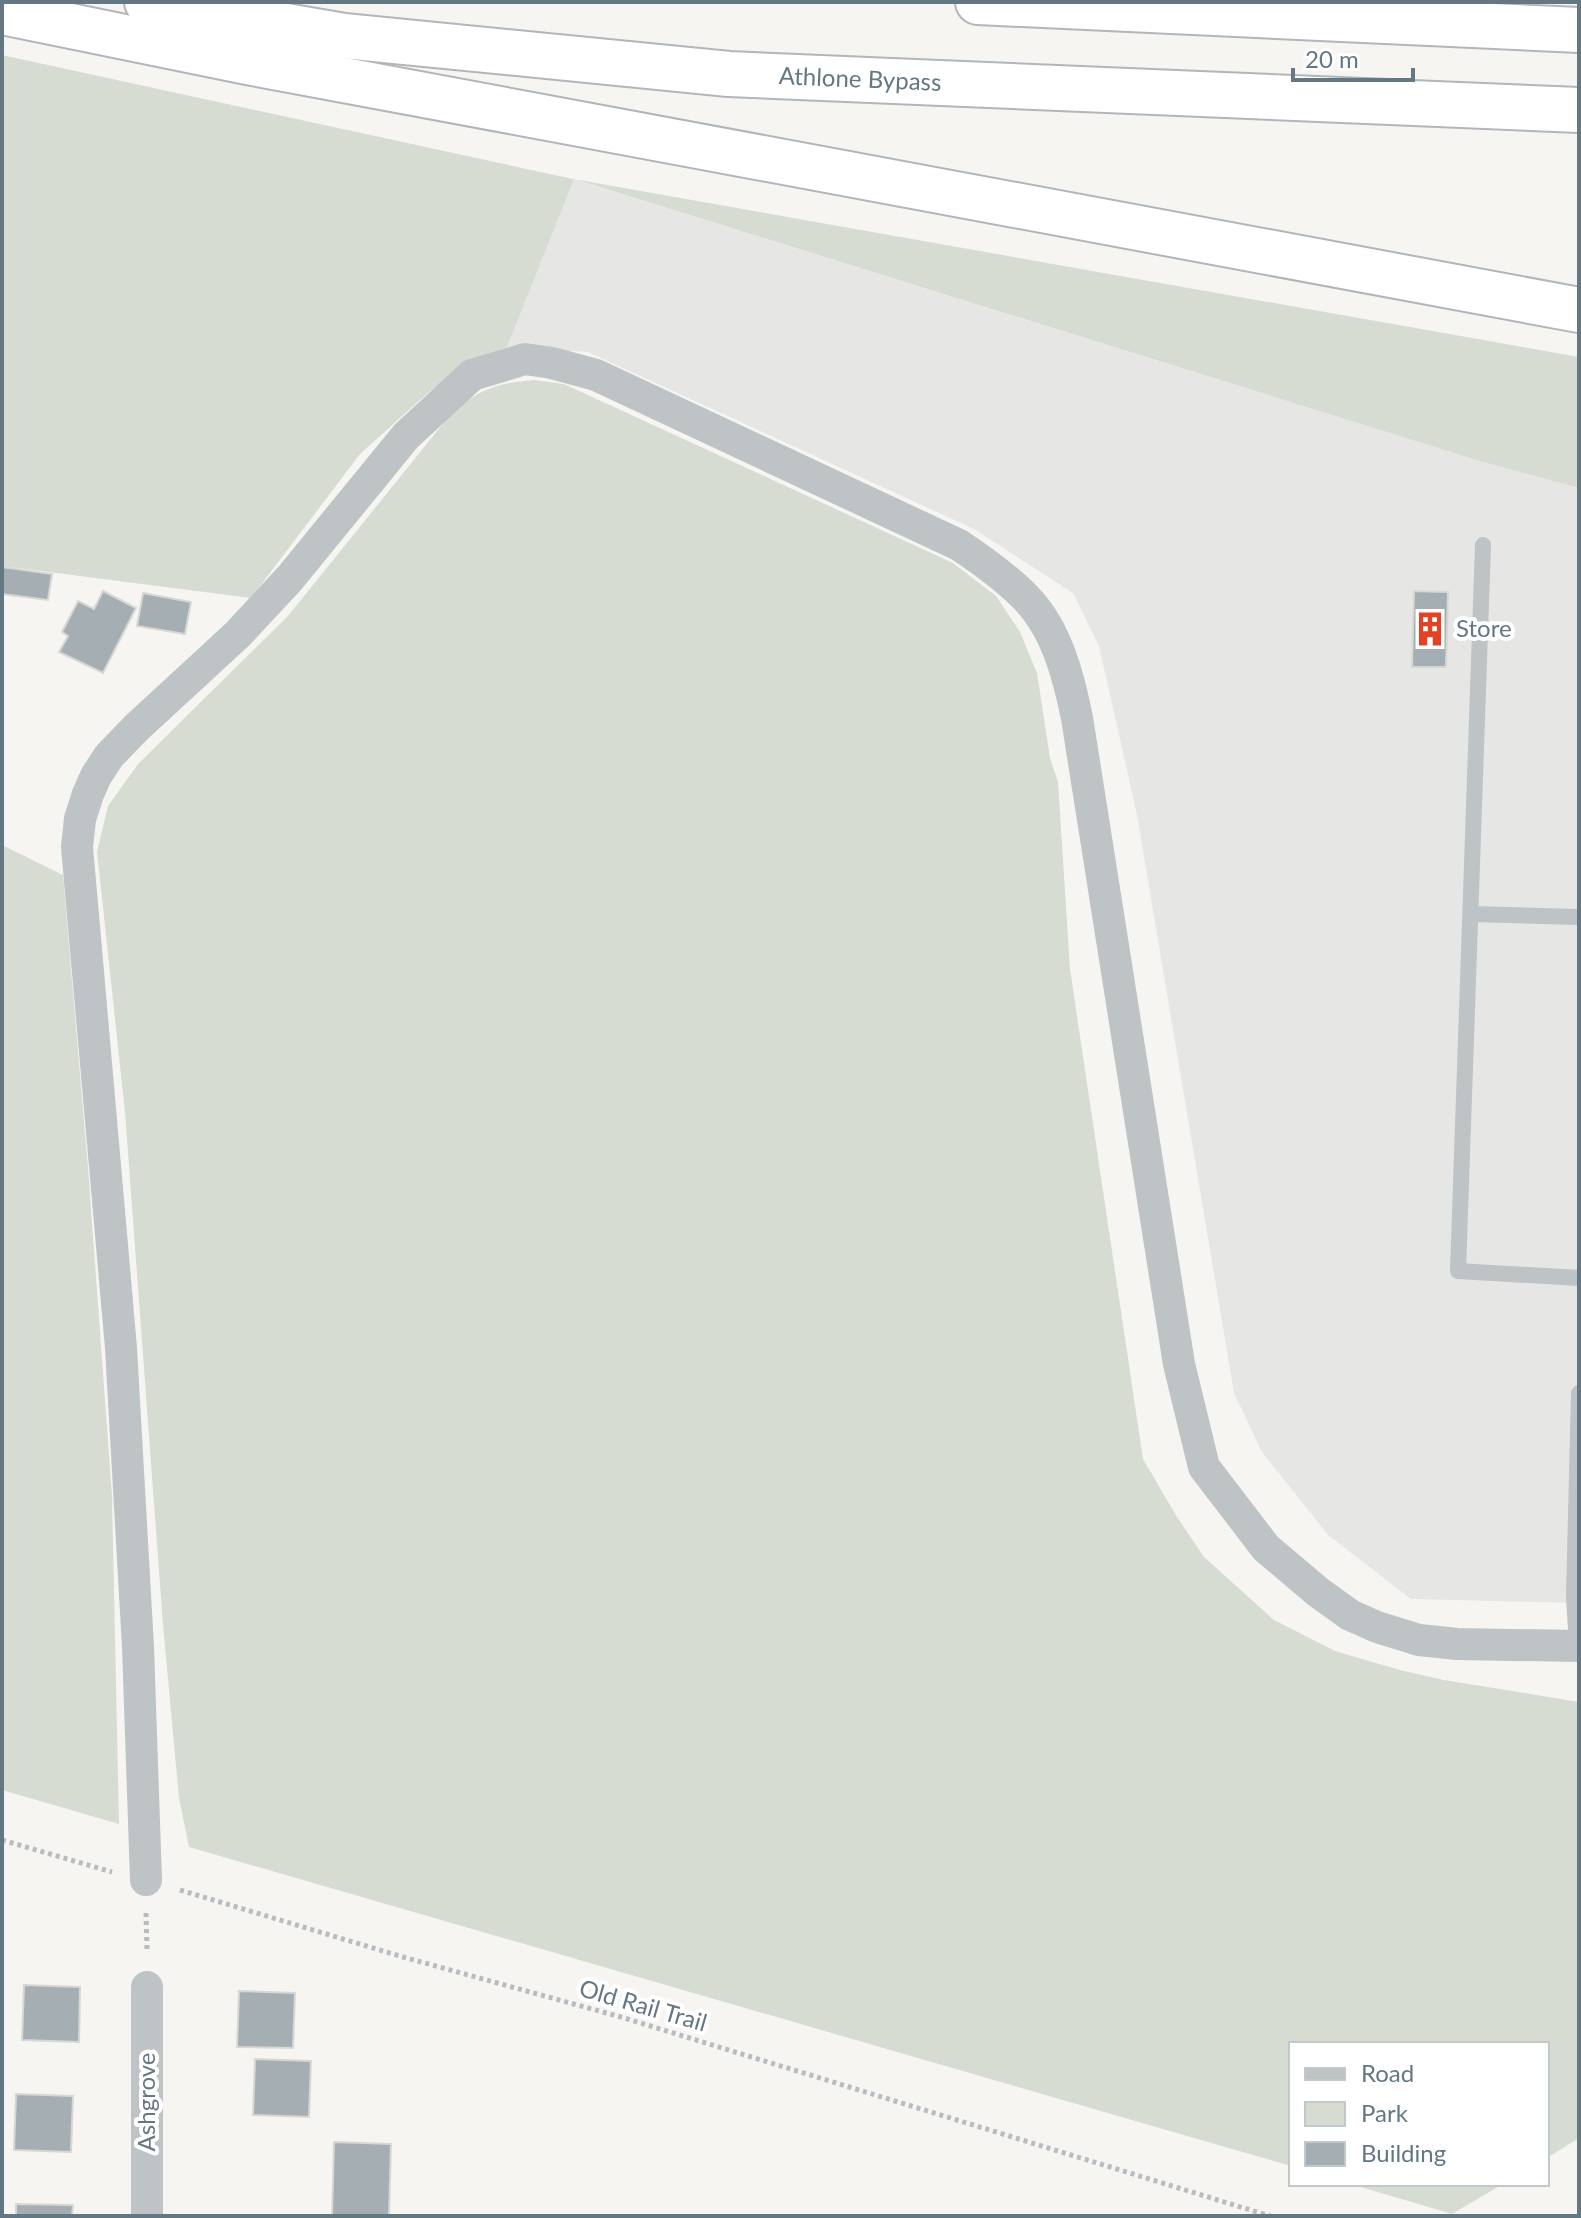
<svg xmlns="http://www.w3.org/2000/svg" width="1581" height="2218" font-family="Lato,sans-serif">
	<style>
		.built { fill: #e6e7e5 }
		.green { fill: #d7dcd3 }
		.building { fill: #a5afb3; stroke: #d7d7d4; stroke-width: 2 }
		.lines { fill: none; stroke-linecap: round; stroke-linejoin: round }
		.highway-casing { stroke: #b2b6b9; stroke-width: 48 }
		.path { stroke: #b8bcbe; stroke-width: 5; stroke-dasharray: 4 4; stroke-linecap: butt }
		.lane { stroke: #bec3c6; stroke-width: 16 }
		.street { stroke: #bec3c6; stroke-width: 32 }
		.highway { stroke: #fff; stroke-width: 44 }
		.labels { text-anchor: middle; stroke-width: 8; stroke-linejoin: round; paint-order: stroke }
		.street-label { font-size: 24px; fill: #647883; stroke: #fff }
		.poi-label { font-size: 24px; fill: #647883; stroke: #fff; text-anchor: start }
	</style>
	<rect width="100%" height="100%" fill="#f6f5f2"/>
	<polygon class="built" points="573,179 1483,462 1579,488 1579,1603 1411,1599 1328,1535 1262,1452 1234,1393 1137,815 1099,646 1073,593 974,529 588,352 507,347"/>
	<g class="green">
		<polygon points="2,55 573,179 1579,357 1579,488 1483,462 574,179 507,347 476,360 430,391 360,454 251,598 2,566"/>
		<path d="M534,380L564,384L953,563L996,596L1020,632L1037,673L1050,758L1058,782L1070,969L1143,1459L1177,1517L1204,1557L1274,1620L1335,1651L1400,1670L1444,1680L1579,1702V2138L1547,2158V2044H1291V2166L189,1847L179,1798L163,1625L125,1112L97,852L108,806L138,764L288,616L454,410C482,388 499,383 534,380Z"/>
		<polygon points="2,845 63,875 88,1168 112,1496 119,1824 2,1790"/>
		<polygon points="1351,2184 1503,2184 1452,2214"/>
	</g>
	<g class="building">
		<polygon points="2,567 52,574 48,600 2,594"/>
		<polygon points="103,591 136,608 103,673 59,652 68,636 62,632 78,601 94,609"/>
		<polygon points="1414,591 1448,592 1446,667 1412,667"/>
		<polygon points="143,593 191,602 185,634 137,626"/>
		<polygon points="24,1985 80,1987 79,2042 22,2040"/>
		<polygon points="239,1991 295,1993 293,2048 237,2047"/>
		<polygon points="255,2059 311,2061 309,2117 253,2115"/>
		<polygon points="16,2094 73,2096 71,2152 14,2150"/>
		<polygon points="334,2142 391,2144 389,2216 332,2216"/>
		<polygon points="16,2204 73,2205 72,2216 16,2216"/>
	</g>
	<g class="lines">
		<g class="highway-casing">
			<g id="highway">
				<path id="s1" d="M147,2L344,36L729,74L1579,110"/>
				<polyline points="978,2 1579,30"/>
				<polyline points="2,12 247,62 1579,310"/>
			</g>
		</g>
		<g class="path">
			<polyline points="2,1840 112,1872"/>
			<polyline points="180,1890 403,1957 621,2017 1270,2216"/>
			<polyline points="146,1913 147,1951"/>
		</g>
		<g class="lane">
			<polyline points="1483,545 1458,1271 1579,1278"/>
			<polyline points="1471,914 1579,917"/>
			<polyline points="1577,1646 1574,1597 1579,1393"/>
		</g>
		<g class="street">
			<path d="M146,1880L138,1647L121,1348L77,847L80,819L88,794L96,776L109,756L136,728L238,634L290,578L406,436L472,375L525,359L552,363L596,375L959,545C983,561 1007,578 1027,599C1057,630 1069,678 1077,718L1179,1364L1204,1467L1266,1548L1318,1592L1350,1615L1377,1627L1419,1640L1457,1644L1579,1646"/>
			<polyline points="147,2216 147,1987"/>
		</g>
		<use href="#highway" class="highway"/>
	</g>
	<defs>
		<g id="building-bare" transform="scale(2.76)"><path d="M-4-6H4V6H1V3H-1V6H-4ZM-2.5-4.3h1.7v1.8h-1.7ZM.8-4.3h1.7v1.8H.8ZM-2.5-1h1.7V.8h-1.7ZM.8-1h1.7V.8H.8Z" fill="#e34224" stroke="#fff" stroke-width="2.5" paint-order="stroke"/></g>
	</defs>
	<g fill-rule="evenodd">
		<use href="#building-bare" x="1430" y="629"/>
	</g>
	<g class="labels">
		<g class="street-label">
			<text dy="8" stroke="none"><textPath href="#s1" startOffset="718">Athlone Bypass</textPath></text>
			<text transform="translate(643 2006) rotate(16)" y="8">Old Rail Trail</text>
			<text transform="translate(147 2102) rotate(-90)" y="8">Ashgrove</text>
		</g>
		<g class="poi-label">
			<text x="1456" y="637">Store</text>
		</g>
	</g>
	<rect width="1581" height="2218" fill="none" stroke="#647883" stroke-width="8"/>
	<rect x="1289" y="2042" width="260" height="144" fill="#ffffff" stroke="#c1c9cd" stroke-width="2"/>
	<rect x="1305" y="2068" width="40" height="12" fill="#bec3c6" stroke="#c1c9cd" stroke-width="2"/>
	<text x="1361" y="2082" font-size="24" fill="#647883">Road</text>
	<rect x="1305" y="2102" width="40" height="24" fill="#d7dcd3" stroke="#c1c9cd" stroke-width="2"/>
	<text x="1361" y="2122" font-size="24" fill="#647883">Park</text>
	<rect x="1305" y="2142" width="40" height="24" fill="#a5afb3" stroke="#c1c9cd" stroke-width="2"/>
	<text x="1361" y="2162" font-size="24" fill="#647883">Building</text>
	<path d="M1293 68v12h120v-12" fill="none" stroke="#647883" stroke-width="4"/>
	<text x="1305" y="68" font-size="24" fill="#647883" stroke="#ffffff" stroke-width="6" paint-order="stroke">20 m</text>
</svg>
